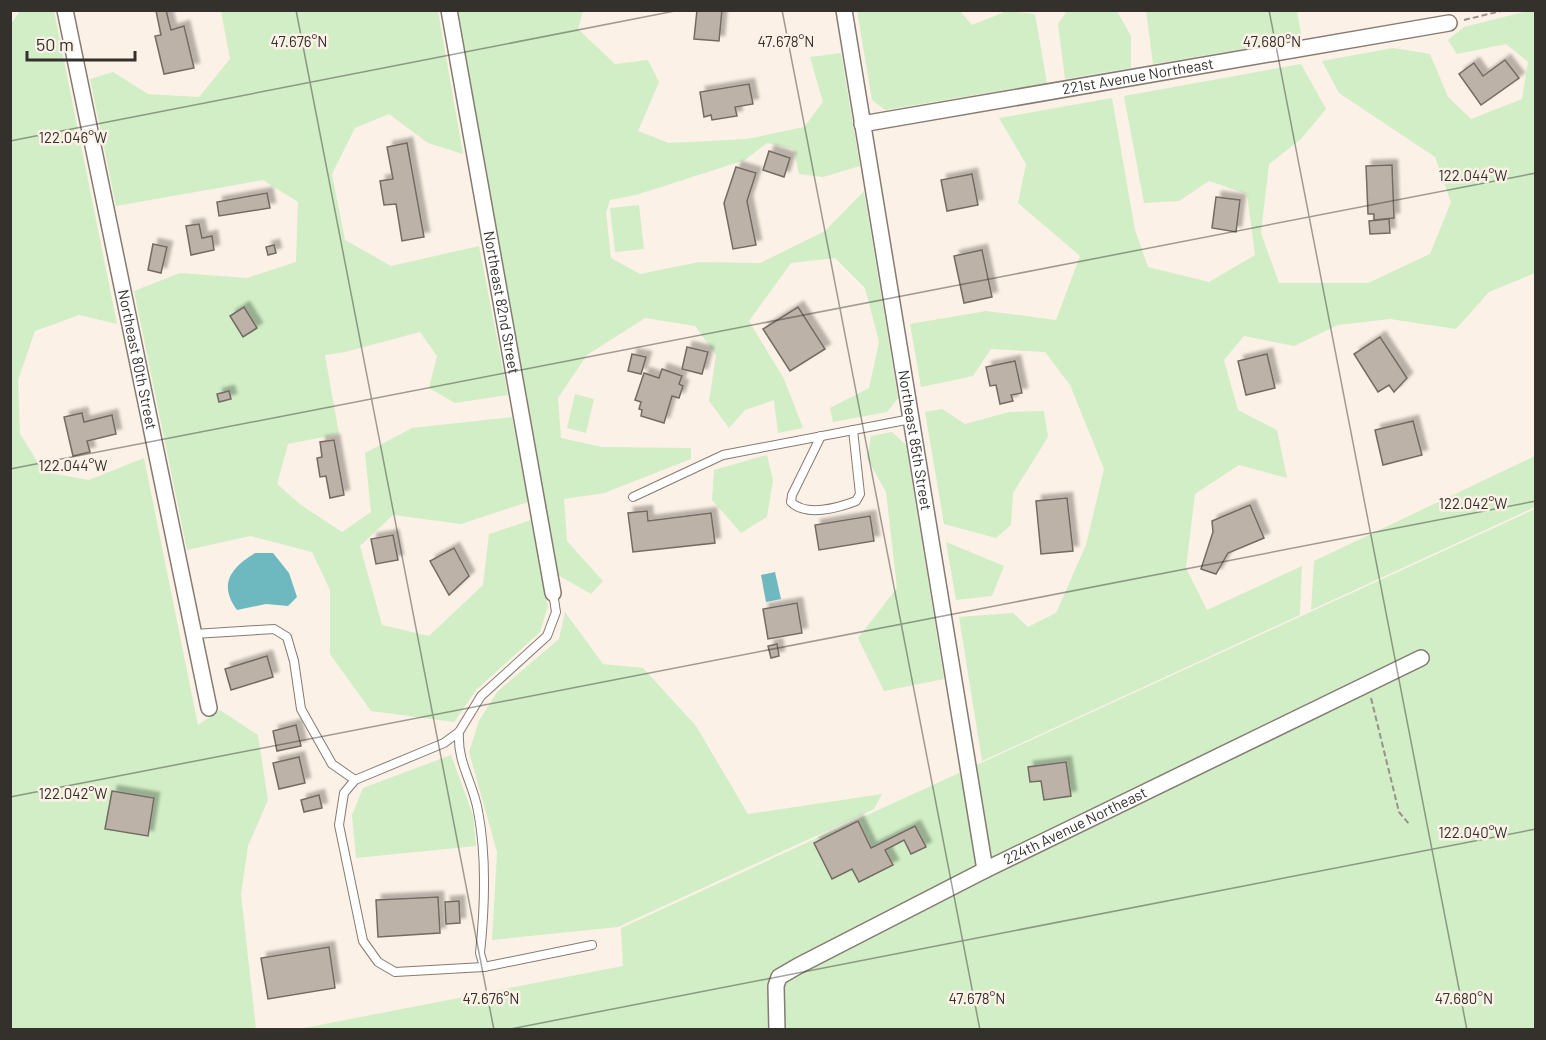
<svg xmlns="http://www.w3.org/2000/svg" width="1546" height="1040" font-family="Barlow,sans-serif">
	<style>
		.green { fill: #d1eec6 }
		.water { fill: #6eb8c0 }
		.building { fill: #bcb2a8; stroke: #746b62; stroke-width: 1.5; filter: url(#shadow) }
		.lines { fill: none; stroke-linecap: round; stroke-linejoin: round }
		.lane-casing { stroke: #857b72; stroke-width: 10 }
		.street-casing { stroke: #857b72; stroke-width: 18 }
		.path { stroke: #99918a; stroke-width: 2; stroke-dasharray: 6 3; stroke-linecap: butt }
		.lane { stroke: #fff; stroke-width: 8 }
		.street { stroke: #fff; stroke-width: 15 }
		.ticks { fill: none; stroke: #34302c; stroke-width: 1.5; stroke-opacity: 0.45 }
		.labels { text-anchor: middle; stroke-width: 5; stroke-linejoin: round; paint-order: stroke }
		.street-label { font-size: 15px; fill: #34302c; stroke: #fcf1e6 }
		.ticks-label { font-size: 15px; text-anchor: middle; fill: #34302c; stroke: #fcf1e6; stroke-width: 5; stroke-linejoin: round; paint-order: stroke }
	</style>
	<defs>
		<filter id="shadow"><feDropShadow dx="5.5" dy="-5.5" stdDeviation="1.5" flood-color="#0004"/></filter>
	</defs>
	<rect width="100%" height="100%" fill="#fcf1e6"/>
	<g class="green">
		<polygon points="1531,10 1536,11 1535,273 1489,292 1456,329 1390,319 1338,325 1294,346 1244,336 1224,360 1238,410 1277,430 1287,478 1239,465 1195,494 1186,568 1207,610 1302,566 1300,615 982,761 959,617 1013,613 1028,627 1056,613 1086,545 1104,469 1070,385 1045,352 991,349 973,376 921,387 910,324 986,311 1056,320 1080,256 1018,203 1026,164 999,118 1112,98 1135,230 1148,267 1209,282 1255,255 1247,194 1209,181 1179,201 1144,203 1124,96 1301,64 1326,109 1301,139 1269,164 1261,233 1279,283 1368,283 1430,254 1451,202 1435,157 1339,93 1322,61 1393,48 1430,54 1448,97 1471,119 1522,99 1528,62 1506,44 1457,54 1448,40 1464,27"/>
		<polygon points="20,11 54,11 117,324 79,315 35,331 18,380 20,434 44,472 89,480 144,458 198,725 220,710 258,735 268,800 248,846 241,894 256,1029 11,1029 10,25"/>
		<polygon points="221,11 438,11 463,154 428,143 389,114 355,128 332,174 345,240 391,266 479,246 508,395 455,403 429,388 437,356 420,332 345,352 325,355 339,434 288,444 277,484 301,505 342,532 371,512 365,453 412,428 512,417 528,502 461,524 393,515 360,546 382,625 429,636 483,585 489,534 531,520 548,606 540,632 477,689 454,722 371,711 330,654 330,590 312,552 250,536 187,550 134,291 180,273 247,278 296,262 298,202 263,180 116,206 90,79 113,72 148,94 199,97 230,59"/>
		<polygon points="458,11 583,11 578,29 615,64 648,60 659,82 638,131 669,143 747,139 804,127 823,102 810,57 841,53 860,166 823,177 799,174 794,149 767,143 745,160 636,195 610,200 606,212 611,258 640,274 699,262 760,263 825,231 864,191 898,398 887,412 833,422 830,408 869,388 879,342 865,288 835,258 791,263 749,321 784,379 803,428 778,433 774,400 745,410 729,428 709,401 716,355 695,326 645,318 587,355 558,398 561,438 602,447 691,448 691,459 604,493 564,499 567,541 603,581 591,594 558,575"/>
		<polygon points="857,11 960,11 972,25 1007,11 1035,14 1047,83 885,110 872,100"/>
		<polygon points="1067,11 1117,11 1131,36 1131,68 1065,79 1058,24"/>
		<polygon points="1146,11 1297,11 1302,39 1153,64"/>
		<polygon points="639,205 644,249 615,252 610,208"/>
		<polygon points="575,394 594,399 586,433 567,428"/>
		<polygon points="942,409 965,424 1009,412 1044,411 1048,437 1013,493 1011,525 996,538 944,524 925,412"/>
		<polygon points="892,432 906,445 944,679 884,691 858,638 897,588 886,492 867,458 871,436"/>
		<polygon points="767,455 773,480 767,517 741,533 712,500 714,470"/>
		<polygon points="1535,456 1535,507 1311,610 1314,561"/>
		<polygon points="1535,509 1535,1029 294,1030 623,966 621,928"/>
		<polygon points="946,542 1004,566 992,596 956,600"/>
		<polygon points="565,612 603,664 643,668 696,726 748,814 882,794 874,809 618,927 492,940 497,852 469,752 479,721 497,692 559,639"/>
		<polygon points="451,755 473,815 476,846 356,858 352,815 363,788"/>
	</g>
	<g class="water">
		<path d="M255,553H273L289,573L297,597L288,606L266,604L237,610C218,584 231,568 255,553Z"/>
		<polygon points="775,572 781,599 766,602 761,575"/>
	</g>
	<g class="building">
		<polygon points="166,10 171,30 184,26 194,68 164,74 155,36 161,35 156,11"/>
		<polygon points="697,10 722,10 719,41 694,39"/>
		<polygon points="1505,60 1519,78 1481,105 1459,74 1474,63 1483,76"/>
		<polygon points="749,84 753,104 735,107 737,116 712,120 711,115 704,117 700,92"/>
		<polygon points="407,143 424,237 402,241 396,204 384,205 380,181 393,179 387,147"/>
		<polygon points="769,151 790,158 784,177 763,170"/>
		<polygon points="1392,165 1394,218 1374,220 1374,214 1368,214 1366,166"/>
		<polygon points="736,167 756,173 747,201 756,245 733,249 724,203"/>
		<polygon points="972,174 978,205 947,211 941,180"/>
		<polygon points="267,193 270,208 219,216 217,202"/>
		<polygon points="1216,197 1240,200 1236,232 1212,228"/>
		<polygon points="1389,219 1390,233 1370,234 1369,221"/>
		<polygon points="199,224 202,238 212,236 214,250 191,255 186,226"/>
		<polygon points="153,244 167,247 161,273 148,270"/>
		<polygon points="274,245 276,253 268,255 266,247"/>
		<polygon points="982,250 992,297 964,303 954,256"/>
		<polygon points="244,307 257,328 243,337 230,316"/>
		<polygon points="798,307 825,349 790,371 763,329"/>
		<polygon points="1380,337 1407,378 1394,392 1389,385 1378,392 1354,354"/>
		<polygon points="687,347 708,352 702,374 682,369"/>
		<polygon points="632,354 646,357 641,374 628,371"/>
		<polygon points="1267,354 1275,388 1246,395 1238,361"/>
		<polygon points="1015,361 1022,393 1011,395 1013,401 1000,404 996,385 990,386 986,367"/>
		<polygon points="662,369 682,376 679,384 683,386 679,398 672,396 664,423 641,416 642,410 639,409 641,402 635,400 644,373 659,378"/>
		<polygon points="229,391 231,399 219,402 217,394"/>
		<polygon points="82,413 84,422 112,415 116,434 87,441 90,452 73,456 64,417"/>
		<polygon points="1413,421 1422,455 1383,465 1375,430"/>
		<polygon points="334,440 344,495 330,498 326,476 320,477 317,458 322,457 320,442"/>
		<polygon points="1067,498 1073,551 1041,554 1036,501"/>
		<polygon points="1250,505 1264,538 1228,553 1216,574 1201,569 1213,532 1212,521"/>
		<polygon points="647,511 648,521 711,513 715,543 633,552 628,513"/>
		<polygon points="870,516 874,541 819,550 815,525"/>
		<polygon points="393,535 398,560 376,564 371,539"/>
		<polygon points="454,548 469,576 449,595 430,561"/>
		<polygon points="797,603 802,633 768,639 763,609"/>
		<polygon points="777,644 779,656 771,658 768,646"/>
		<polygon points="267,656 273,677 231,690 225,669"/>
		<polygon points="296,725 301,746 277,751 273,731"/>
		<polygon points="299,757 305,783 279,789 273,763"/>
		<polygon points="1066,762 1071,796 1044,800 1041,781 1030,782 1028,767"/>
		<polygon points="112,791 154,798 148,836 105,829"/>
		<polygon points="319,795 322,808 304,812 301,800"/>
		<polygon points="858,821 871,848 915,826 926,847 911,854 904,840 885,850 893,865 859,882 852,869 832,879 814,843"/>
		<polygon points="438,897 440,933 378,937 376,900"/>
		<polygon points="459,901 460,923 446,924 445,902"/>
		<polygon points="329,947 335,988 268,999 261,958"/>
	</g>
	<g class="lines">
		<g class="lane-casing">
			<g id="lane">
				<path d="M821,436L792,495L791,502C806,517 838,508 856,501L860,494L853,430"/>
				<polyline points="633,497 723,455 911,419"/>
				<polyline points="194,634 274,629 287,637 294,661 301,709 332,764 355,780"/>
				<path d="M459,732C457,763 473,782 478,811C487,858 485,906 480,953L484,967L592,945"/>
				<polyline points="484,967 395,972 378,962 363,941 339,825 344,793 355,780 444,743 459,732 481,696 547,636 556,612 553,593"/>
			</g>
		</g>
		<g class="street-casing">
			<g id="street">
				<path id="s1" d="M65,10L209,708"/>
				<path id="s2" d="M449,10L553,593"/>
				<path id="s3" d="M844,10L985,870"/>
				<path id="s4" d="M862,124L1449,23"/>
				<path id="s5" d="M777,1030L776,986L779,977L798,966L985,870L1421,658"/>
			</g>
		</g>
		<g class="path">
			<polyline points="1464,20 1505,10"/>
			<polyline points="1371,698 1399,812 1409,824"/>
		</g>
		<use href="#lane" class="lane"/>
		<use href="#street" class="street"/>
	</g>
	<path class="ticks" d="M296,10L494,1030M782,10L980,1030M1269,10L1467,1030M10,141L680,10M10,469L1536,173M10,797L1536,501M505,1030L1536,829"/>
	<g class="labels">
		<g class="street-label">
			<text dy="5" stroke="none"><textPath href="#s4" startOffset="280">221st Avenue Northeast</textPath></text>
			<text dy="5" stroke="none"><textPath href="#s2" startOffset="297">Northeast 82nd Street</textPath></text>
			<text dy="5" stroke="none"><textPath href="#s1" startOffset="357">Northeast 80th Street</textPath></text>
			<text dy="5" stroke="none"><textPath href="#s3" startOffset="436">Northeast 85th Street</textPath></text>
			<text dy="5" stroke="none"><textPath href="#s5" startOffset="386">224th Avenue Northeast</textPath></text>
		</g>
	</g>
	<g class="ticks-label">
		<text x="299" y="47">47.676°N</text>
		<text x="786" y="47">47.678°N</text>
		<text x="1272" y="47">47.680°N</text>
		<text x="73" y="143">122.046°W</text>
		<text x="1473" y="181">122.044°W</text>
		<text x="73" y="471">122.044°W</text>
		<text x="1473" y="509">122.042°W</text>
		<text x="73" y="799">122.042°W</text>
		<text x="1473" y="838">122.040°W</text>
		<text x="491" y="1004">47.676°N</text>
		<text x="977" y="1004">47.678°N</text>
		<text x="1464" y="1004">47.680°N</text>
	</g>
	<rect width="1546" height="1040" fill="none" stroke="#34302c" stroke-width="24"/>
	<path d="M27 51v9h108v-9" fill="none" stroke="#34302c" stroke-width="3"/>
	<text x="36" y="51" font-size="18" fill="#34302c" stroke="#fcf1e6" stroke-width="4.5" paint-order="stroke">50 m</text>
</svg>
